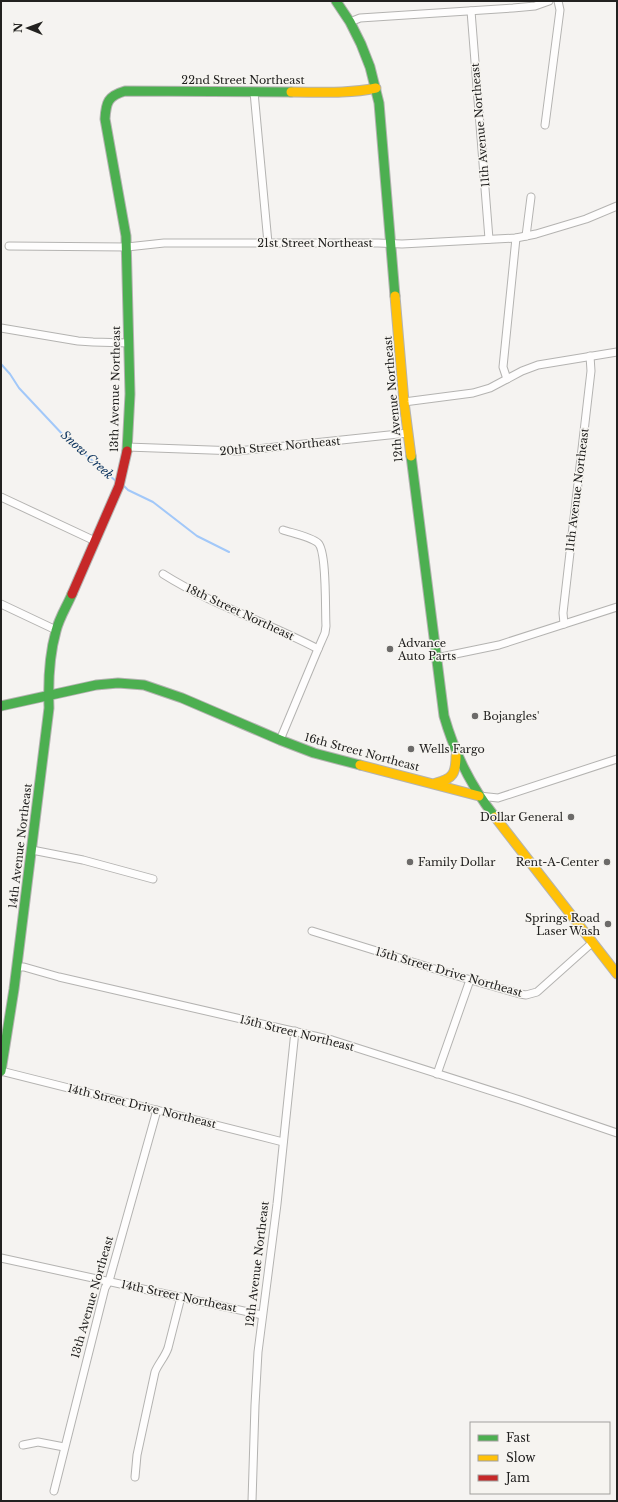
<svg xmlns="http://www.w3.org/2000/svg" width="618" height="1502" font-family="'Libre Baskerville',serif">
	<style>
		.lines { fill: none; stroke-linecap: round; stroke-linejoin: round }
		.stream { stroke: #a2c8f9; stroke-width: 2 }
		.street-casing { stroke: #b4b3b1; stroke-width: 9 }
		.fast-casing { stroke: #b4b3b1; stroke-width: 11 }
		.slow-casing { stroke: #b4b3b1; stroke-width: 11 }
		.jam-casing { stroke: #b4b3b1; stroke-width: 11 }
		.street { stroke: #fefdfd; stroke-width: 7 }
		.fast { stroke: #4caf50; stroke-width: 9 }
		.slow { stroke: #ffc107; stroke-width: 9 }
		.jam { stroke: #c62828; stroke-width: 9 }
		.poi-dot { fill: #6c6a69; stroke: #f6f4f0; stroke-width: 1.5 }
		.labels { text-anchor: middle; stroke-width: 3; stroke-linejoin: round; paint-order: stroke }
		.street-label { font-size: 11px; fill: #222120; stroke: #f6f4f0 }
		.poi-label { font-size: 11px; fill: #222120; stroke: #f6f4f0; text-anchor: start }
		.water-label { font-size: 12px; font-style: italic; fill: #0c335e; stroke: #f6f4f0 }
	</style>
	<rect width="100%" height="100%" fill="#f5f3f1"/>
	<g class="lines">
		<g class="stream">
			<polyline points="1,364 10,374 19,388 65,437 117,482"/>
			<polyline points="123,485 128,490 153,502 197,536 229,552"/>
		</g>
		<g class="street-casing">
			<g id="street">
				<polyline points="471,11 489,239"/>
				<polyline points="350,22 360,18 513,8 535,6 549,1"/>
				<polyline points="254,92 268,243"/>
				<polyline points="545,125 560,10 558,1"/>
				<polyline points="526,236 531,197"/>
				<polyline points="9,246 127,247 164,243 378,243 402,244 516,238 536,234 586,219 617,206"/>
				<polyline points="1,328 78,341 93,342 129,343"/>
				<polyline points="507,379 503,367 516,238"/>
				<polyline points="404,402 473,393 490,388 522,371 538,365 617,352"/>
				<polyline points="127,447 238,451 408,433"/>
				<polyline points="1,497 95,541"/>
				<path d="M163,574C212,605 267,622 318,649"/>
				<polyline points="1,604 56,630"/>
				<polyline points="564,624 563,613 591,371 590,356"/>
				<polyline points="436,658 499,645 617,607"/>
				<path d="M280,740L318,649L325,633L326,626C325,611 327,551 318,543C311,537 292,533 283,530"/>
				<polyline points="479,796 498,798 617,759"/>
				<polyline points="32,850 83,860 153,879"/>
				<polyline points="312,931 464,978 520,994 526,995 537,992 593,942"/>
				<polyline points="17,967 24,967 59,977 332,1040 520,1100 617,1133"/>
				<polyline points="1,1071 283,1142"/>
				<polyline points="437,1074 470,980"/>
				<polyline points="1,1258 262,1315"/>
				<polyline points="23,1445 38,1442 64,1447"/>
				<path d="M135,1477L137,1455L155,1372C158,1364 165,1357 168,1348L181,1297"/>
				<polyline points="54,1491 105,1288 109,1281 157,1110"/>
				<polyline points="252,1501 255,1405 258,1352 277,1204 295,1031"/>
			</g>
		</g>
		<g class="fast-casing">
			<g id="fast">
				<polyline points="336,1 350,22 361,44 370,67 379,103 395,296"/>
				<path d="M127,451L130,394L126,236L105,119C106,102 108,96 125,91L291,92"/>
				<path d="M411,456L444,716C455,754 470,785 495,817"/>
				<polyline points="1,706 96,685 118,683 144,685 182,698 280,740 314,753 360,765"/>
				<path d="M1,1071L14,989L49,708C48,682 49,656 56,631C59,618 67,606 72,594"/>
			</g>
		</g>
		<g class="slow-casing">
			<g id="slow">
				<path d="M291,92C319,92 348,94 376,88"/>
				<polyline points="395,296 404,402 411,456"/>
				<polyline points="360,765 479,796"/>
				<path d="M436,783C453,779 456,773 456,756"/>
				<polyline points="495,817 617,974"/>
			</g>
		</g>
		<g class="jam-casing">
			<polyline id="jam" points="72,594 119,486 127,451"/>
		</g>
		<use href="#street" class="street"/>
		<use href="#fast" class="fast"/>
		<use href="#slow" class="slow"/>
		<use href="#jam" class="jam"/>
	</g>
	<g class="poi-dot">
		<circle cx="390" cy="649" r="4"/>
		<circle cx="475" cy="716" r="4"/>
		<circle cx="411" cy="749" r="4"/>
		<circle cx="571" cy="817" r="4"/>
		<circle cx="410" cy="862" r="4"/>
		<circle cx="607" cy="862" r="4"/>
		<circle cx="608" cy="924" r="4"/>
	</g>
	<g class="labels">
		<g class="street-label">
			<text x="243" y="84">22nd Street Northeast</text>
			<text transform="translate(480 125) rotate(-95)" y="4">11th Avenue Northeast</text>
			<text x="315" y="247">21st Street Northeast</text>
			<text transform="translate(115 389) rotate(-89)" y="4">13th Avenue Northeast</text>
			<text transform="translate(393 399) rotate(-95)" y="4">12th Avenue Northeast</text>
			<text transform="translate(280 446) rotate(-5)" y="4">20th Street Northeast</text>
			<text transform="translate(577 490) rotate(-83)" y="4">11th Avenue Northeast</text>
			<text transform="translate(240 612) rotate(25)" y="4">18th Street Northeast</text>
			<text transform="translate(362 752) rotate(15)" y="4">16th Street Northeast</text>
			<text transform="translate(20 846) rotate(-83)" y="4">14th Avenue Northeast</text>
			<text transform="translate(449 972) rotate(16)" y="4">15th Street Drive Northeast</text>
			<text transform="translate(297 1033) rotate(14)" y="4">15th Street Northeast</text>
			<text transform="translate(142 1106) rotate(14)" y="4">14th Street Drive Northeast</text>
			<text transform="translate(257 1264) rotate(-83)" y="4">12th Avenue Northeast</text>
			<text transform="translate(179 1296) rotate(12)" y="4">14th Street Northeast</text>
			<text transform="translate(92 1297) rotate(-74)" y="4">13th Avenue Northeast</text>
		</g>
		<g class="poi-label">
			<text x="398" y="647">Advance<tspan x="398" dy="13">Auto Parts</tspan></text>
			<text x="483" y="720">Bojangles'</text>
			<text x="419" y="753">Wells Fargo</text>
			<text x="563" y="821" text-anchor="end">Dollar General</text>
			<text x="418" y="866">Family Dollar</text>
			<text x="599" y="866" text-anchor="end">Rent-A-Center</text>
			<text x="600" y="922" text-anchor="end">Springs Road<tspan x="600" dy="13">Laser Wash</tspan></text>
		</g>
		<g class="water-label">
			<text transform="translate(87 455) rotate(42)" y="4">Snow Creek</text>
		</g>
	</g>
	<rect width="618" height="1502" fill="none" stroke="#222120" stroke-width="4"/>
	<rect x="470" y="1422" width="140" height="72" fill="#f6f4f0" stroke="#a1a09d"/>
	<rect x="478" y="1435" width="20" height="6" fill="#4caf50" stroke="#a1a09d"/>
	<text x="506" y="1442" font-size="12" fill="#222120">Fast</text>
	<rect x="478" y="1455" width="20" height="6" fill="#ffc107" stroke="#a1a09d"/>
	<text x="506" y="1462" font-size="12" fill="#222120">Slow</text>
	<rect x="478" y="1475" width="20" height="6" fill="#c62828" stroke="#a1a09d"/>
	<text x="506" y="1482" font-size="12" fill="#222120">Jam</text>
	<g transform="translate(28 28) rotate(271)" stroke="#f6f4f0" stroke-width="3" paint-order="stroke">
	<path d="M0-3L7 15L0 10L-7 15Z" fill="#222120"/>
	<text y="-6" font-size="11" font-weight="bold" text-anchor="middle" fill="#222120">N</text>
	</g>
</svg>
